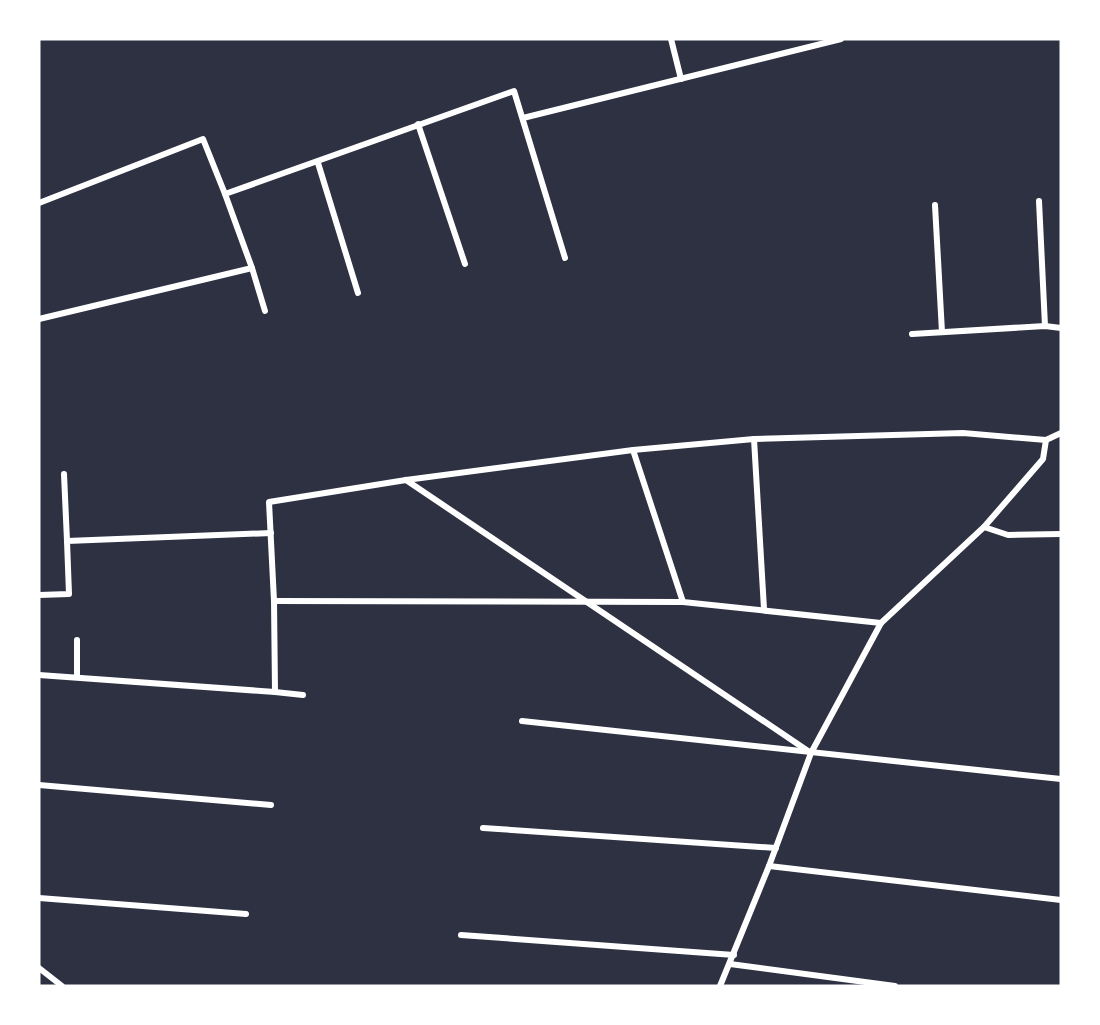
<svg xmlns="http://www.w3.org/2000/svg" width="1100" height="1025" font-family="Cabin,sans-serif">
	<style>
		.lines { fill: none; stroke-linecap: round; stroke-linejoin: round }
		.minor { stroke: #fff; stroke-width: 6 }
	</style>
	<rect width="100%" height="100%" fill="#2d3142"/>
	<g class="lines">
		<g class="minor">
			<polyline points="671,39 681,79"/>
			<polyline points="523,118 841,39"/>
			<polyline points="418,124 465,264"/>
			<polyline points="318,163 358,293"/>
			<polyline points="1039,201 1045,326"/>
			<polyline points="39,203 203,139 225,194"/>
			<polyline points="935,205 942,332"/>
			<polyline points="252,268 265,311"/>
			<polyline points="39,319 252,268 225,194 514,91 565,258"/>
			<polyline points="912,334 1045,326 1061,328"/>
			<polyline points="754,439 764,609"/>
			<polyline points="633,450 683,602 881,623"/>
			<polyline points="64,474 67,541"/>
			<polyline points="406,480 808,751"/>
			<polyline points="984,527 1008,535 1061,534"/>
			<polyline points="39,595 69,594 67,541 271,533"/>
			<polyline points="274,601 683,602"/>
			<polyline points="39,675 275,692 274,601 269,502 406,480 633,450 754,439 963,433 1046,440 1061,433"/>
			<polyline points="77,677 77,640"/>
			<polyline points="275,692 303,695"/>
			<polyline points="522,721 1061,779"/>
			<polyline points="39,785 271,805"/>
			<polyline points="483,828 776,848"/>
			<polyline points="769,866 1061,900"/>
			<polyline points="39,898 246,914"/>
			<polyline points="461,935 734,955"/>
			<polyline points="730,964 895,986"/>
			<polyline points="39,968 62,986"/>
			<polyline points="720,986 769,866 811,753 881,623 984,527 1043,459 1046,440"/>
		</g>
	</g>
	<rect width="1100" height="1025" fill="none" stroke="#ffffff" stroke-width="81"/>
</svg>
